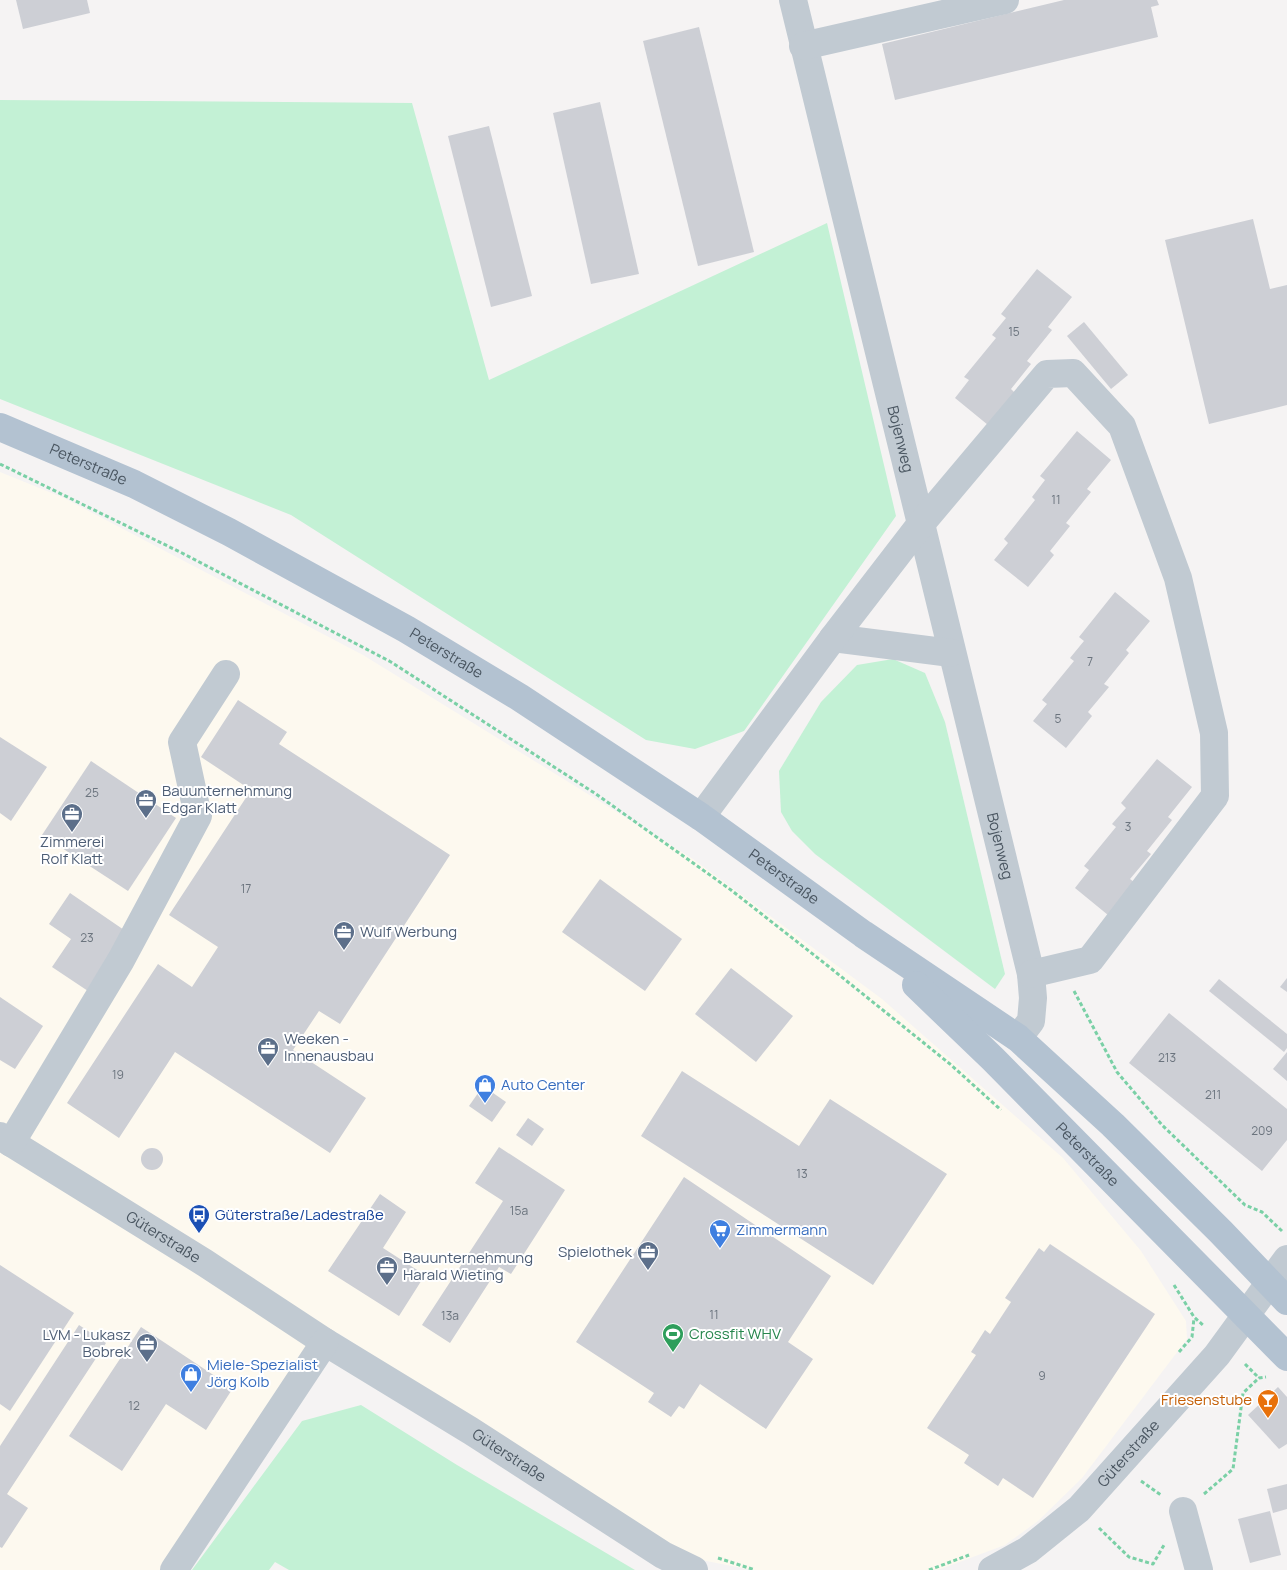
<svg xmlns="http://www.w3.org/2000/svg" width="1287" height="1570" font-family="Manrope,sans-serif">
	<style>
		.commercial { fill: #fdf9ef }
		.green { fill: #c3f1d5 }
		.building { fill: #cdcfd5 }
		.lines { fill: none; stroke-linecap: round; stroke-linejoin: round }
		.path { stroke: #7ad0a6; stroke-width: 3; stroke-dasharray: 4 2.5; stroke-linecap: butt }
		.minor { stroke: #c1cad2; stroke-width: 28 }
		.major { stroke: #b3c2d1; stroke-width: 28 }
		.labels { text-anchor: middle; stroke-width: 4; stroke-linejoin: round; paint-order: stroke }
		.number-label { font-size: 12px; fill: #6b747e }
		.street-label { font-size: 15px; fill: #4a5661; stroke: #fff }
		.service-label { font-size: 15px; fill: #4e5e75; stroke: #fff; text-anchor: start }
		.shop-label { font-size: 15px; fill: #366cbe; stroke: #fff; text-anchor: start }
		.transit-label { font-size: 15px; fill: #164399; stroke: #fff; text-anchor: start }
		.leisure-label { font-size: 15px; fill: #27864d; stroke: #fff; text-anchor: start }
		.food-label { font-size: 15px; fill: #c56008; stroke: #fff; text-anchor: end }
	</style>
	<rect width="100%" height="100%" fill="#f5f3f3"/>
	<polygon class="commercial" points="0,472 64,498 363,655 693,859 882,999 1063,1158 1141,1251 1186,1321 1187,1339 1082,1478 1038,1521 1005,1545 938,1570 752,1570 681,1556 338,1333 184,1570 0,1570"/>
	<g class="green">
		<polygon points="0,100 412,103 489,380 827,223 896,516 744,731 695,749 646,740 291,515 0,399"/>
		<polygon points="893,659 925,673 945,722 1005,974 995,989 815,854 792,831 781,812 779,771 821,702 857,665"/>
		<polygon points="361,1405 457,1465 635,1570 289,1570 275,1562 269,1570 192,1570 302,1421"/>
	</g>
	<g class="building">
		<polygon points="16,0 87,0 90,13 23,29"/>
		<polygon points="1064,0 1157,0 1159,5 1151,7 1158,37 895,100 882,44"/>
		<polygon points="699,27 754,252 698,266 643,41"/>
		<polygon points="600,102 639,274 591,284 553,113"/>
		<polygon points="489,126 532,296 491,307 448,136"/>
		<polygon points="1253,219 1270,289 1287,285 1287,405 1209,424 1165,240"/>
		<polygon points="1037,269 1072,297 1048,327 1052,330 1027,361 1031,364 1011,389 1015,393 988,425 955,398 969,380 964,377 996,338 992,335 1006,318 1001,314"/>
		<polygon points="1084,322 1128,375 1111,389 1067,336"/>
		<polygon points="1077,431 1111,460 1087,489 1091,492 1066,523 1070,526 1050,551 1054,555 1028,587 994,560 1008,543 1004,539 1035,500 1032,497 1045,480 1040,476"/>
		<polygon points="1115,592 1150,621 1126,650 1129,653 1104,684 1109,687 1088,712 1092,716 1066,748 1033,721 1047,704 1042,700 1074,661 1070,658 1084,641 1079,637"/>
		<polygon points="238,700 287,732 279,744 450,855 340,1024 319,1011 293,1050 366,1098 330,1153 175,1052 119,1138 67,1103 158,964 192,987 218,947 169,915 251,790 201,757"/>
		<polygon points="0,737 47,767 11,821 0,813"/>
		<polygon points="1157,759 1192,787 1168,817 1172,820 1147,851 1151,854 1130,879 1135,883 1108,915 1075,888 1089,870 1084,866 1116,827 1112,824 1126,808 1121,803"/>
		<polygon points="91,761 176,818 128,891 42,835"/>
		<polygon points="600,879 682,939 645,991 562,932"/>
		<polygon points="70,893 127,932 88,991 52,967 71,939 49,924"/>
		<polygon points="731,968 793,1016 756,1062 695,1014"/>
		<polygon points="1287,978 1287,992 1280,987"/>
		<polygon points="1219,979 1287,1034 1287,1048 1284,1052 1209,991"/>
		<polygon points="0,997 43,1026 15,1069 0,1060"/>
		<polygon points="1169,1013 1287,1109 1287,1140 1262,1171 1129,1063"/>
		<polygon points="1287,1052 1287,1081 1273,1069"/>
		<polygon points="682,1071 799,1146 830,1099 947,1174 873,1285 641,1136"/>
		<polygon points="483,1086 506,1102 492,1122 469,1106"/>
		<polygon points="528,1118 544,1129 532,1146 516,1135"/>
		<polygon points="499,1147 565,1190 511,1274 499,1267 450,1343 422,1325 503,1201 475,1183"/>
		<circle cx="152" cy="1159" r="11"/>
		<polygon points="684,1177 831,1276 788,1342 813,1359 766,1429 700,1384 684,1409 679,1406 671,1417 648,1402 654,1393 576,1342"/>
		<polygon points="380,1194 406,1212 383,1248 425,1275 399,1316 328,1271"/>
		<polygon points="1050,1244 1155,1314 1033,1498 1003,1478 998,1486 964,1463 969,1455 927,1428 976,1355 971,1352 985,1330 990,1334 1011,1302 1005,1298 1039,1248 1044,1252"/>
		<polygon points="0,1265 74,1313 10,1411 0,1404"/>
		<polygon points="79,1325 106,1343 7,1494 28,1508 2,1548 0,1547 0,1446"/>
		<polygon points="141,1327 233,1388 206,1430 166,1404 122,1471 69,1436"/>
		<polygon points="1278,1387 1287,1397 1287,1444 1279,1449 1248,1415"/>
		<polygon points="1287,1484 1287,1509 1273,1513 1267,1489"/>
		<polygon points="1270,1511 1281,1555 1250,1563 1238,1519"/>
	</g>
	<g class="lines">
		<g class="path">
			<polyline points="0,464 182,553 391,662 596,794 731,890 828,966 950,1064 1001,1110"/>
			<polyline points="1074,991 1117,1072 1162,1125 1245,1205 1262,1212 1283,1232"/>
			<polyline points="1174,1285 1194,1317 1204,1326"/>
			<polyline points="1179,1352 1192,1337 1194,1318"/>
			<polyline points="1245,1364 1259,1378"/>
			<polyline points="1141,1481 1161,1495"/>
			<polyline points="1204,1494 1233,1469 1243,1393 1259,1378 1266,1377"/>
			<polyline points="1099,1528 1129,1557 1153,1564 1164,1545"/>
			<polyline points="718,1558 755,1570"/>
			<polyline points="929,1570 969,1555"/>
		</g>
		<g class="minor">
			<path id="s1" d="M793,0L1031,974L1033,998L1031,1021L1018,1038"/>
			<polyline points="803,46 1005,0"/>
			<polyline points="833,638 951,653"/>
			<polyline points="701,817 833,638 920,525 1047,374 1073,373 1122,426 1178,578 1214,733 1215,796 1090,960 1031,974"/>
			<path id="s2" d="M0,1136L205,1263L325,1342L471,1431L663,1555L694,1570"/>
			<polyline points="11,1143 121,960 198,816 182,742 226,674"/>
			<polyline points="1183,1511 1199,1570"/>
			<polyline points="174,1570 325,1342"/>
			<path id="s3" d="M992,1570L1028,1550L1079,1509L1217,1355L1287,1259"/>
		</g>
		<g class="major">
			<path id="s4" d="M0,427L134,484L229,532L406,629L519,697L701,817L863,934L1018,1038L1113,1125L1221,1232L1287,1301"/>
			<path id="s5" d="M916,985L993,1059L1287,1357"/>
		</g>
	</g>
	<defs>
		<g id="office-pin" transform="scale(1.125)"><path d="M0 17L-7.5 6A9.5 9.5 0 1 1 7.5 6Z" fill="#5c6f8a" stroke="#fff"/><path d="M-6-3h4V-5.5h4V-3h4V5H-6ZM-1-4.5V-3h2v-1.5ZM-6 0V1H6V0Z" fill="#fff"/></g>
		<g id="shop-pin" transform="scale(1.125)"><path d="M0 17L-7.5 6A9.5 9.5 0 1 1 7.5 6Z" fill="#3f7fe0" stroke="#fff"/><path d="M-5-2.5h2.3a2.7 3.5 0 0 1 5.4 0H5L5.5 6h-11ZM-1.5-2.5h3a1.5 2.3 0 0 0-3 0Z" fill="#fff"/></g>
		<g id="bus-pin" transform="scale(1.125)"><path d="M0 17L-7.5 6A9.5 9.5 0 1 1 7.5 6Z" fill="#1a4fb4" stroke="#fff"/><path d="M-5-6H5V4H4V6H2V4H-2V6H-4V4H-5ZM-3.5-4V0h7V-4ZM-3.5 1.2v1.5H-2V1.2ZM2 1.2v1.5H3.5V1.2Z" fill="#fff"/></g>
		<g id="supermarket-pin" transform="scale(1.125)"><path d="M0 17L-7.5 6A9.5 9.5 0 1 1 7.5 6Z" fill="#3f7fe0" stroke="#fff"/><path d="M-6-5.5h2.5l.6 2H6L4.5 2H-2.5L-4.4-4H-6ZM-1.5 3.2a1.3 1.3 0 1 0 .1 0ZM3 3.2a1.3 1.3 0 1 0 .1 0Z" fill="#fff"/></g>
		<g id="stadium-pin" transform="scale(1.125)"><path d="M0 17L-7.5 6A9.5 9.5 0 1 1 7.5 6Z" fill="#2e9e5b" stroke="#fff"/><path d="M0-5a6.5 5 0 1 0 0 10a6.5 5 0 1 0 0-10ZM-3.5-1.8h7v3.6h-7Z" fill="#fff"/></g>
		<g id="bar-pin" transform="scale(1.125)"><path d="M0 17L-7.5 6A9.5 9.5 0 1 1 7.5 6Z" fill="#e8710a" stroke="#fff"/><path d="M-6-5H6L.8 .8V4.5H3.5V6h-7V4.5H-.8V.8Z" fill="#fff"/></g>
	</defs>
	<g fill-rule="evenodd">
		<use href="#office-pin" x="146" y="800"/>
		<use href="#office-pin" x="72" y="814"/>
		<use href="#office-pin" x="344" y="932"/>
		<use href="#office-pin" x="268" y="1048"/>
		<use href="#shop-pin" x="485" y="1085"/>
		<use href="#bus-pin" x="199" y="1215"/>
		<use href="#supermarket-pin" x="720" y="1230"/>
		<use href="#office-pin" x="648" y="1252"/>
		<use href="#office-pin" x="387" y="1267"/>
		<use href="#stadium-pin" x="673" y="1334"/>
		<use href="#office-pin" x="147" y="1344"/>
		<use href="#shop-pin" x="191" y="1374"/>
		<use href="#bar-pin" x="1268" y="1400"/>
	</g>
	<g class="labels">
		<g class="number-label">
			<text x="1014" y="336">15</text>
			<text x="1056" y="504">11</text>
			<text x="1090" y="666">7</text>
			<text x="1058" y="723">5</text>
			<text x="92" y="797">25</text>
			<text x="1128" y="831">3</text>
			<text x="246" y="893">17</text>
			<text x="87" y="942">23</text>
			<text x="1167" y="1062">213</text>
			<text x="118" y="1079">19</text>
			<text x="1213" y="1099">211</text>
			<text x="1262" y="1135">209</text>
			<text x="802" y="1178">13</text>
			<text x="519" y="1215">15a</text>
			<text x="714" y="1319">11</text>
			<text x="450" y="1320">13a</text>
			<text x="1042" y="1380">9</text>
			<text x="134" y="1410">12</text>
		</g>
		<g class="street-label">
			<text dy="5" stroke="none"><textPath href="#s1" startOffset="452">Bojenweg</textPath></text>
			<text dy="5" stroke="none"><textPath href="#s4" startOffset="96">Peterstraße</textPath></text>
			<text dy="5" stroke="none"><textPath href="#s4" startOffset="501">Peterstraße</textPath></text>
			<text dy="5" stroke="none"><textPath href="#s1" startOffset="871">Bojenweg</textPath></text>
			<text dy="5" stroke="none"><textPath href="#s4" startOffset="906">Peterstraße</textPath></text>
			<text dy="5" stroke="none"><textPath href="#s5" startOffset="241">Peterstraße</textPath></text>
			<text dy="5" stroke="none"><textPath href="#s2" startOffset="192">Güterstraße</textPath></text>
			<text dy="5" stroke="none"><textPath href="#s3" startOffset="181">Güterstraße</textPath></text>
			<text dy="5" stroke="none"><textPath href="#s2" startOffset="601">Güterstraße</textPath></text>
		</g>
		<g class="service-label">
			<text x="162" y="796">Bauunternehmung<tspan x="162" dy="17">Edgar Klatt</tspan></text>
			<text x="72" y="847" text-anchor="middle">Zimmerei<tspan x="72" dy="17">Rolf Klatt</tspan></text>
			<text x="360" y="937">Wulf Werbung</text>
			<text x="284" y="1044">Weeken -<tspan x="284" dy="17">Innenausbau</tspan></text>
			<text x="632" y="1257" text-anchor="end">Spielothek</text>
			<text x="403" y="1263">Bauunternehmung<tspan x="403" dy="17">Harald Wieting</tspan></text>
			<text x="131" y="1340" text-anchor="end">LVM - Lukasz<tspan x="131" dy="17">Bobrek</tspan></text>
		</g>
		<g class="shop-label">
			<text x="501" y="1090">Auto Center</text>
			<text x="736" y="1235">Zimmermann</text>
			<text x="207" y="1370">Miele-Spezialist<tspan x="207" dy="17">Jörg Kolb</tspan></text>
		</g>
		<g class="transit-label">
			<text x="215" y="1220">Güterstraße/Ladestraße</text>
		</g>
		<g class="leisure-label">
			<text x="689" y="1339">Crossfit WHV</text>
		</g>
		<g class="food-label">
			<text x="1252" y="1405">Friesenstube</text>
		</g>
	</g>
</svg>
